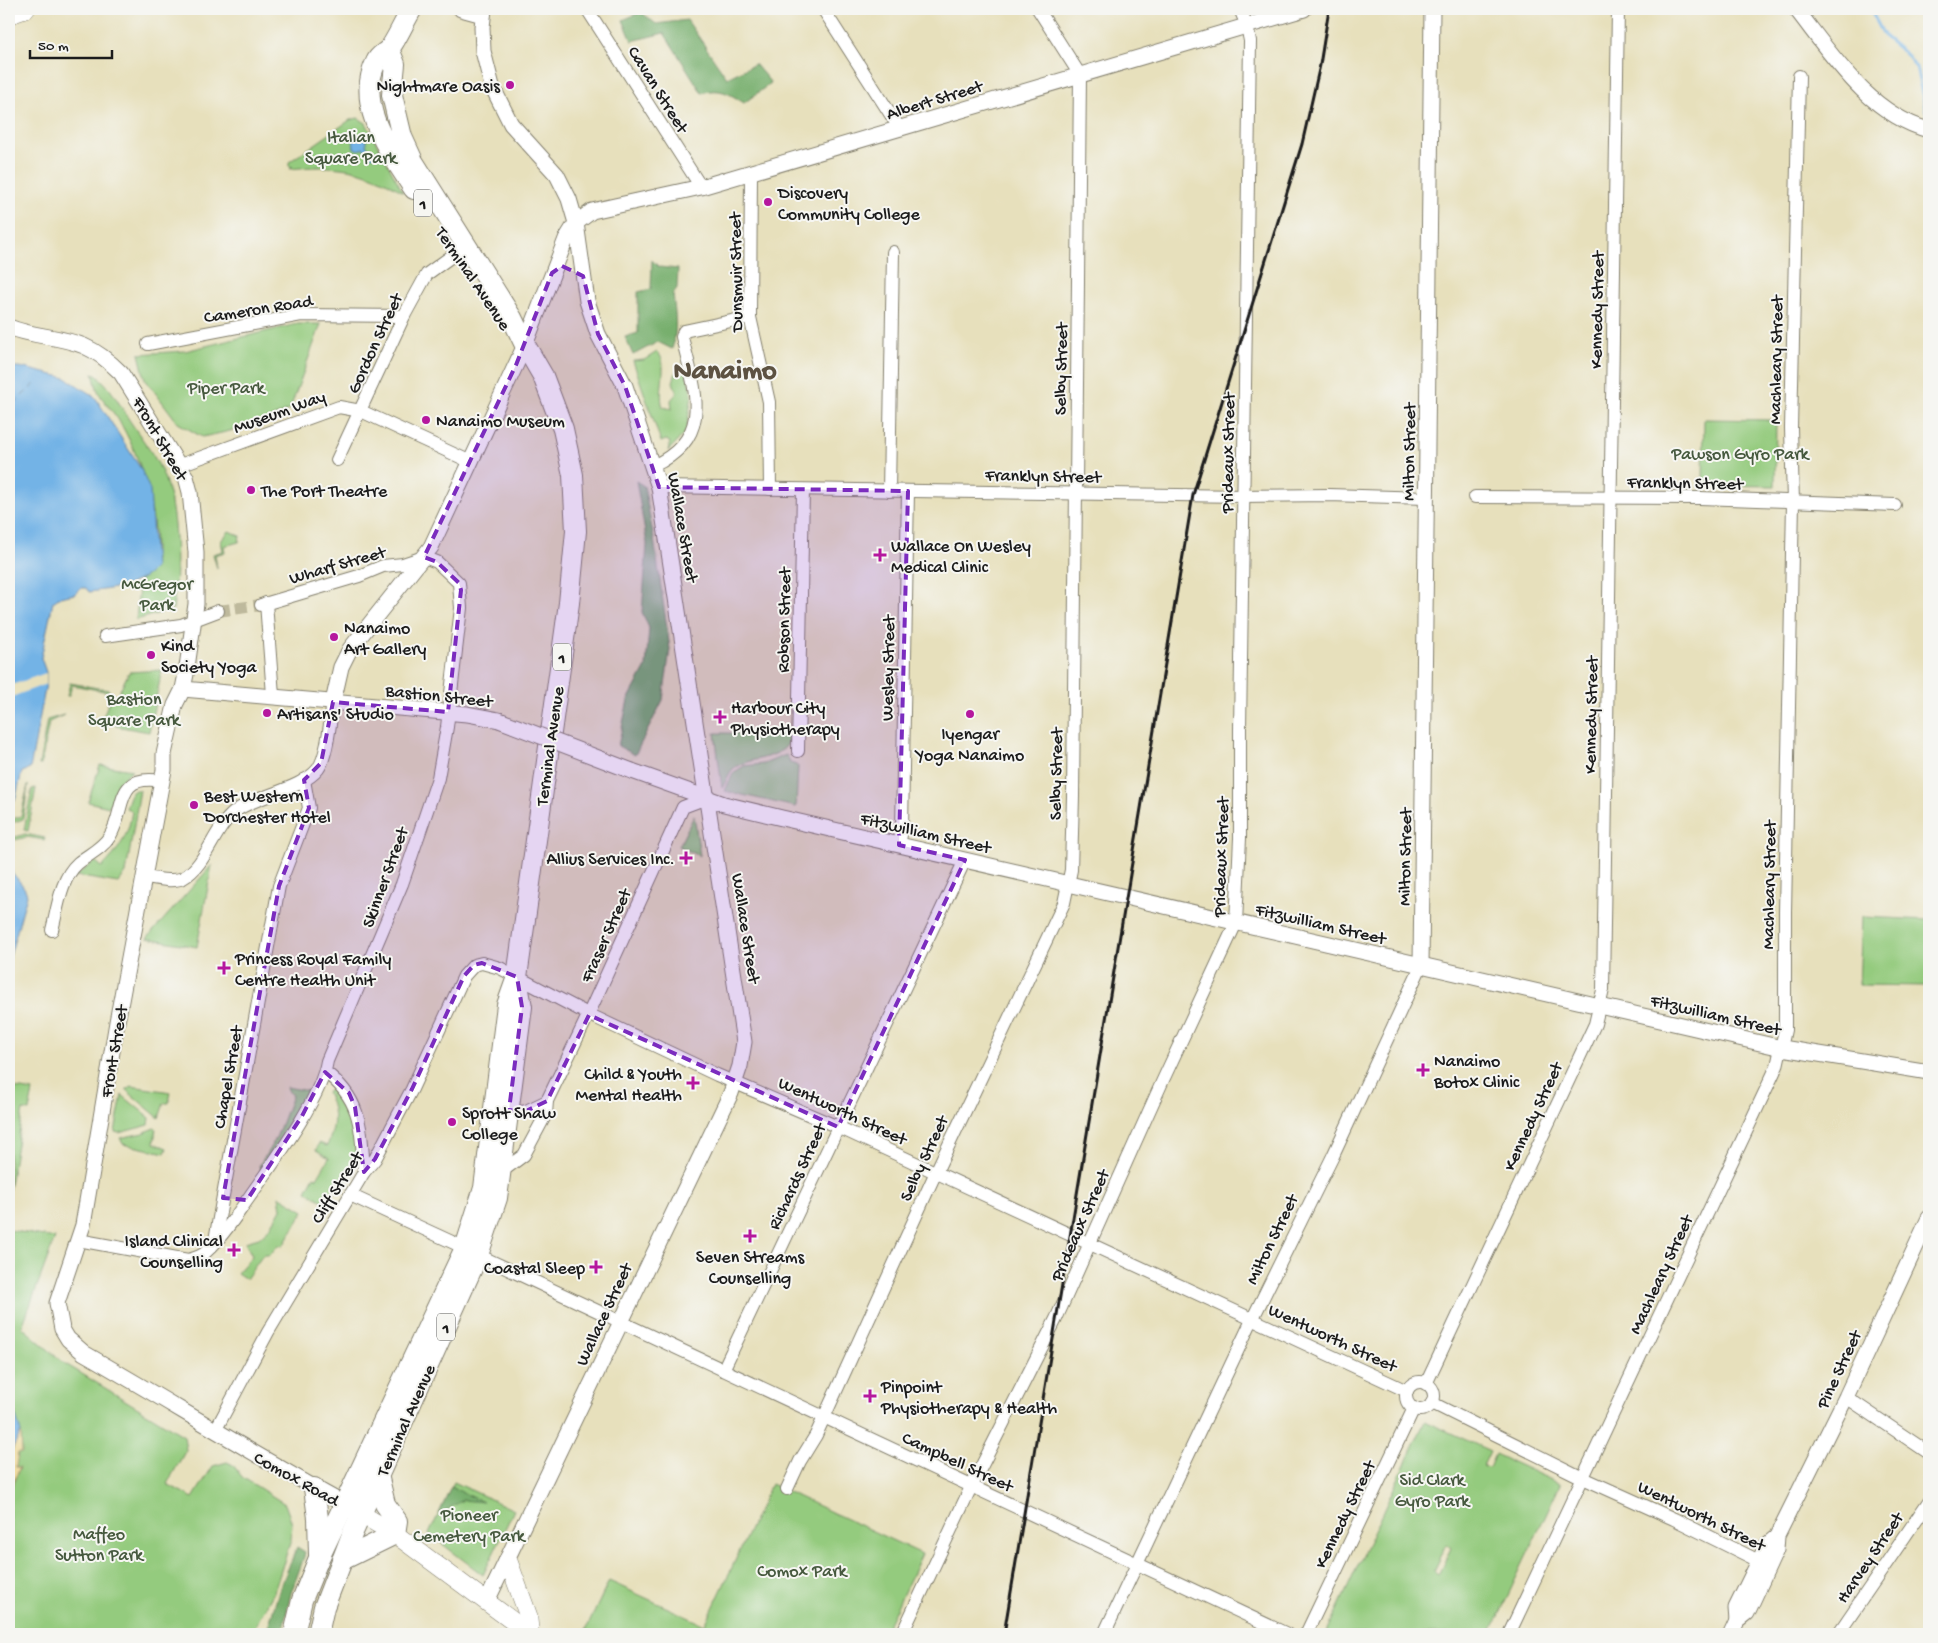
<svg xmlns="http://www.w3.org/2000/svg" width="1938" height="1643" font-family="'Gochi Hand',sans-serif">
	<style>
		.green { fill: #94cb7e; stroke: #58744d; fill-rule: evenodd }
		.forest { fill: #77af6d; stroke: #4a6644 }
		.sand { fill: #eeda9e; stroke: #857b5d }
		.water { fill: #73b3e6; stroke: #486881 }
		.pier { fill: #e7e0bc }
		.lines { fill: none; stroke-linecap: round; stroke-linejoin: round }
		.stream { stroke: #73b3e6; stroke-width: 3 }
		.ferry { stroke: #3f586d; stroke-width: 1; stroke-dasharray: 6 5; stroke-linecap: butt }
		.minor-tunnel { stroke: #beb99c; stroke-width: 12; stroke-dasharray: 12 6; stroke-linecap: butt }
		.minor-casing { stroke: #827e6c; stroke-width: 14 }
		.tertiary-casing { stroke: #827e6c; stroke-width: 17 }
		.secondary-casing { stroke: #827e6c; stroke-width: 19 }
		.trunk-casing { stroke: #827e6c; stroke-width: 22 }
		.minor { stroke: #fff; stroke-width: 12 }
		.tertiary { stroke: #fff; stroke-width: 15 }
		.secondary { stroke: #fff; stroke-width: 18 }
		.trunk { stroke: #fff; stroke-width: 20 }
		.rail { stroke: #1c1c1c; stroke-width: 3 }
		.tertiary-bridge-casing { stroke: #827e6c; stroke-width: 17; stroke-linecap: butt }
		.tertiary-bridge { stroke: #fff; stroke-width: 15 }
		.marked { fill: #7b2cbf; fill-opacity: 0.2; stroke: #7b2cbf; stroke-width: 4; stroke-dasharray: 10 6; stroke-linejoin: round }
		.poi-dot { fill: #b5179e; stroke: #f6f6f2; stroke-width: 2 }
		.labels { text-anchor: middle; stroke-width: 4; stroke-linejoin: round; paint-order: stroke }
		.shield { fill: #f6f6f2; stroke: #5d5d5c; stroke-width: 1 }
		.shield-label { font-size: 16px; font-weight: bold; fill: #1c1c1c }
		.poi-label { font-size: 18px; fill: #1c1c1c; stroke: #f6f6f2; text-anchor: start }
		.street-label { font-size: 18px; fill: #1c1c1c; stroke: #f6f6f2 }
		.park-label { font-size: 18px; fill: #46593e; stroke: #f6f6f2 }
		.town-label { font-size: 28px; font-weight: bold; fill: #5d5242; stroke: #f6f6f2 }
	</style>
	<rect width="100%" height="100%" fill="#f6f6f2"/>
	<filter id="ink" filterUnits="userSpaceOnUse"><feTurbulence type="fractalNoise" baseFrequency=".02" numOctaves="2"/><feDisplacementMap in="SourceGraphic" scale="10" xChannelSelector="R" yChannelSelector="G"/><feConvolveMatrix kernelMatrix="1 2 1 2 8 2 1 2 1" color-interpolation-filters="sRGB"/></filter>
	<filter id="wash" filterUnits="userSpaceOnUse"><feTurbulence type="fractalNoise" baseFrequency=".0096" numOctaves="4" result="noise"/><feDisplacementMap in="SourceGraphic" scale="20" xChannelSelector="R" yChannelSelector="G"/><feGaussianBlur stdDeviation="1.12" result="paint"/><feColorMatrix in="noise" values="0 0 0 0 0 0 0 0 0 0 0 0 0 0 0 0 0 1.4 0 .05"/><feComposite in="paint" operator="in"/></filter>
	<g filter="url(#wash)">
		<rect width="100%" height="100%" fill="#e7e0bc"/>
		<g class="green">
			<path d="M358,118L366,123L403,192C364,167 335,164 290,169L293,167L289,166V162L350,120Z"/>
			<path d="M297,324H321L290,409C261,424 233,431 202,437L178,423L145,379L139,354L185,351Z"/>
			<path d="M657,352C670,362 657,391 663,407L672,409L671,400L677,393L673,382L677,369L685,368L692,395L686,432L668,451L670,442L666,440L661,442L633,361L644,360Z"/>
			<path d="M93,373C109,383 118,402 128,418C140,437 158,458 165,480C177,512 178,575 173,609L136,620L140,576L153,566L155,559C156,513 145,467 122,426C117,416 109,408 102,398C97,392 95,381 93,373Z"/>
			<polygon points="1704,419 1776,420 1775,486 1703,485"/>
			<polygon points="229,531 240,536 239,542 224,546 225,552 215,555 217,568 213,554 223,551 221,541"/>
			<polygon points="162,670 149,732 116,726 114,722 103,717 111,696 117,696 129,672"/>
			<polygon points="70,683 109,690 109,692 72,685 69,696 67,696"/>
			<polygon points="64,715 49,722 41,765 39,765 47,720"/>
			<path d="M715,733L791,734C788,760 755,756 737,766C729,770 727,780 722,788Z"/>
			<polygon points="786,755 791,763 798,766 796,807 725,791 733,773 744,766 764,764"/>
			<polygon points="100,765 132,770 120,781 109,807 88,802"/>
			<polygon points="28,785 23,819 12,823 10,832 16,837 25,834 45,838 44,840 27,837 15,840 9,835 10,820 21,816"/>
			<polygon points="36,788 28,831 24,830 32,789"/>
			<path d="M135,790H140L126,873L118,883L76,876L95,861L102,867C119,851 129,834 132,811L126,808L131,793Z"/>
			<polygon points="694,816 700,856 679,846"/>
			<polygon points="212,865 197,947 147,938"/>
			<polygon points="1862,917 1929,920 1929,996 1926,997 1926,986 1859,985"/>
			<polygon points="131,1086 171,1092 169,1103 164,1103 159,1118 126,1090"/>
			<polygon points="9,1087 33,1091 29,1111 23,1110 9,1190"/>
			<polygon points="286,1087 308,1091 296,1115 261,1170 259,1166 276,1138 292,1096"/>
			<path d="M336,1087L353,1116L357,1158L346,1186L338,1182L328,1204L306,1191L314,1176L317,1178L329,1158L316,1150L319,1143L327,1146C336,1125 336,1112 327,1092Z"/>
			<polygon points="122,1095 150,1118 149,1125 119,1133 115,1132"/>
			<polygon points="154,1128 156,1129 154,1143 167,1148 165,1153 123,1144 120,1138 143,1133"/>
			<polygon points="279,1196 304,1211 283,1246 278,1245 270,1255 263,1255 246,1279 237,1273 252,1256 245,1242 259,1238 270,1228 281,1209"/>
			<polygon points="9,1230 55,1238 22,1327 64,1363 184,1436 186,1450 167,1484 193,1498 213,1466 227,1462 233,1465 242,1477 285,1504 292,1523 291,1540 274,1592 251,1634 9,1634"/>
			<path d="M1425,1421L1490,1451L1483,1466L1489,1468L1495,1454L1560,1484L1490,1634H1326ZM1446,1544L1451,1548L1438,1575L1433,1571Z"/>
			<polygon points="454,1482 514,1510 483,1575 429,1534"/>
			<polygon points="771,1484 922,1554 884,1634 584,1634 609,1581 705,1625"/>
		</g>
		<g class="forest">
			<path d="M641,12L656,24L687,20L727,78L755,64L771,83L744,103C730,94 720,87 702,93L664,33L632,41L623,20Z"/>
			<path d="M652,260L659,267L678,269L677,288L673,294C675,313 678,331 672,349L658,342L633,355L625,337L638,333V292L651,289Z"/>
			<polygon points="636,481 644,486 654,539 670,649 663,700 635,755 618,746 628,700 646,667 649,628 642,612 647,544"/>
			<polygon points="451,1487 483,1502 463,1500 439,1514"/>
			<polygon points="297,1547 305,1552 304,1557 291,1593 282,1634 266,1634 280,1588"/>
		</g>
		<polygon class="sand" points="21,1432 22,1453 18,1453 16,1467 20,1467 9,1493 9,1456"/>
		<g class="water">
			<polygon points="362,136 367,141 366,146 376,152 375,156 371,157 364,148 358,150 354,148 353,138"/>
			<path d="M9,367H20L66,378L95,397L141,469L150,490L155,568C139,586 111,589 89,592L86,588H80L75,594L60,597L53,602L41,658L46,672V684L30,769L22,772L15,801L9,804Z"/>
			<path d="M9,866C13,877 25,884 27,895L9,960Z"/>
			<polygon points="9,1405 14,1410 21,1432 9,1456"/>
		</g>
		<polygon class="pier" points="46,673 46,684 9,698 9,686"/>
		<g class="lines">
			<polyline class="stream" points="1870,9 1885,37 1907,55 1916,68 1927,115"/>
			<polyline class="ferry" points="9,413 13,404 36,383"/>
		</g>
	</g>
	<g filter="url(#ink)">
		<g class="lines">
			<polyline class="minor-tunnel" points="218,611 261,605"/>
			<g class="minor-casing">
				<g id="minor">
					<polyline points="587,9 701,187"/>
					<polyline points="823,9 900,129"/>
					<polyline points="751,173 750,317 769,402 770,489"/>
					<polyline points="148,344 301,315 404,316"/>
					<polyline points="337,460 404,316 427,274 456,253"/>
					<polyline points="180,465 339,407 361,411 471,462"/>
					<path d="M653,466C716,437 694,388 682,337L684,331L750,317"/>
					<polyline points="659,487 1243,496 1329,495 1426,498"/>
					<polyline points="889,491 893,252"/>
					<polyline points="1475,497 1700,498 1895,505"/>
					<polyline points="266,603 273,695"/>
					<polyline points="105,636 181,625 218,611"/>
					<polyline points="798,751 803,490"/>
					<polyline points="899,845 902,830 903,768 908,491"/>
					<path d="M145,877C156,878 172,883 183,878C209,863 214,824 240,808C262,795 303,788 318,769C328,755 330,720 333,702"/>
					<path d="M52,930C58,908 60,879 78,863C89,854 102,849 110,836C127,808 113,773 162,781"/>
					<path d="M325,1072C362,1099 361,1129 364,1172"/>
					<polyline points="509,1110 524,1112 547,1101"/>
					<polyline points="501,1172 524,1155 546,1114 547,1101 584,1024 683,807 707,798"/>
					<polyline points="350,1195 465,1248"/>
					<path d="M78,1240L188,1260C196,1258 203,1256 208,1250C225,1234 237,1214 250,1196C273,1163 321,1099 327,1061L402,884L438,778L447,727L461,608L459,583L437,562L424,557L403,564L383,566L359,576L261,605"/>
					<polyline points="215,1240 279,886 309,808 304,780"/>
					<polyline points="478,1255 1287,1634"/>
					<polyline points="723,1370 965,860"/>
					<circle cx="1420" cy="1396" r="14"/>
					<polyline points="1426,1384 1595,1024 1603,990 1618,9"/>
					<polyline points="1846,1397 1929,1453"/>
					<polyline points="1432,1403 1583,1478 1674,1519 1767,1565"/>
					<polyline points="215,1431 268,1332 364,1172 375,1159 412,1089 464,976 474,965 482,963 500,968 588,1014 717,1075 838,1127 1407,1391"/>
					<polyline points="787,1489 800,1461 816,1435 936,1172 1064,903 1071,870 1073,796 1080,75 1038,9"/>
					<polyline points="902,1634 971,1487 1056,1319 1163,1080 1236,923 1240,838 1240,729 1250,41 1247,26 1240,9"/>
					<polyline points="1104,1634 1252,1320 1333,1156 1421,966"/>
					<polyline points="1306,1634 1414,1408"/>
					<polyline points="1509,1634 1777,1066 1785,1030 1785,912 1793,502 1791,428 1799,76"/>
					<polyline points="1838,1634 1929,1501"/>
				</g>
			</g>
			<g class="tertiary-casing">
				<g id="tertiary">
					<polyline points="461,9 483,15"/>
					<polyline points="484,9 482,27 483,51 492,86 511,124 557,175 569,199 576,223 587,301 598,334 625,386 659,487 744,1042 740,1066 731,1093 487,1601"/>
					<path d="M1796,9C1832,55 1869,114 1929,130"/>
					<path d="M9,327C33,337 60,336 84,346C98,352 110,362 121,373L186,477L190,492L196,552V604L186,674L183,689L175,705L164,754V770L117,1022L83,1225L57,1303L62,1329L68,1339L84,1353C171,1403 256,1456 344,1504"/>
					<polyline points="183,689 467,714 499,720"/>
					<polyline points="333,702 341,667 350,649 431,547 525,345 566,239 576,223 592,211 701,187 1304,9"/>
					<polyline points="632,771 724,804 782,818 1782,1048 1929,1072"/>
					<polyline points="1421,966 1432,9"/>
					<polyline points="1737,1621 1736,1608 1767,1545 1774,1539"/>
					<polyline points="1731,1634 1737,1621 1747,1613 1776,1550 1777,1536 1846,1397 1929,1218"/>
				</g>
			</g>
			<g class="secondary-casing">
				<g id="secondary">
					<polyline points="9,15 26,9"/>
					<polyline points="349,1507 395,1534 530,1634"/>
					<polyline points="508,1560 528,1615 530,1634"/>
				</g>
			</g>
			<g class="trunk-casing">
				<g id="trunk">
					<path d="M412,9C406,18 395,43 389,49C384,54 379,55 376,62C354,107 392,154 414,189"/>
					<polyline points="314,1488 318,1518 319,1554"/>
					<polyline points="342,1560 395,1534 397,1521 385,1504 379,1479"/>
					<polyline points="294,1634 302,1600 319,1558 465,1248 484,1188 507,1005 517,977 569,603 576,531 573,475 563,429 543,376 525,345 512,318 413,161 402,137 392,95 395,64 389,49"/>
					<polyline points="318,1634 324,1607 353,1532 478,1255 497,1198 522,1007 517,979"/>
				</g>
			</g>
			<use href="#minor" class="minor"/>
			<use href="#tertiary" class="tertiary"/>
			<use href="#secondary" class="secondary"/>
			<use href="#trunk" class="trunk"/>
			<polyline class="rail" points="1004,1634 1193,495 1302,144 1320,65 1329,9"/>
			<g class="tertiary-bridge-casing">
				<polyline id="tertiary-bridge" points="499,720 632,771"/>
			</g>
			<use href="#tertiary-bridge" class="tertiary-bridge"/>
		</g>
	</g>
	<path class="marked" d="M562,266L583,276L598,334L625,386L659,487L908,491L899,845L965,860L838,1127L589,1015L547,1101L524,1112L509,1110L522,1007L517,977L482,963L474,965L464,976L412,1089L375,1159L364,1172L355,1107L349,1093L325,1072L302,1116L247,1200L223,1198L279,886L309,808L304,780L321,763L333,702L448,712L461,590L459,583L437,562L424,557L516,365L552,273Z"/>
	<g class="poi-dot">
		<circle cx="510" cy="85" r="5"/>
		<circle cx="768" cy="202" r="5"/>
		<circle cx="426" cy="420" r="5"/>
		<circle cx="251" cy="490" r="5"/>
		<path d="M877.5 547.5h5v5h5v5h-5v5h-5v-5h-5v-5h5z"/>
		<circle cx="334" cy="637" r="5"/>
		<circle cx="151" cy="655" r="5"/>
		<circle cx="267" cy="713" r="5"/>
		<circle cx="970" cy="714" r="5"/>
		<path d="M717.5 709.5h5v5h5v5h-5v5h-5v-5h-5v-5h5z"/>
		<circle cx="194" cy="805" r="5"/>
		<path d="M683.5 850.5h5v5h5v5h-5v5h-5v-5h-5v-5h5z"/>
		<path d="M221.5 960.5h5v5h5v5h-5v5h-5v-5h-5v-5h5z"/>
		<path d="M1420.5 1062.5h5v5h5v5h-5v5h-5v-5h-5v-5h5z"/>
		<path d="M690.5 1075.5h5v5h5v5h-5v5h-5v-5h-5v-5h5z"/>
		<circle cx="452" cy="1122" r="5"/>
		<path d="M747.5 1228.5h5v5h5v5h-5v5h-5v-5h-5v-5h5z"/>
		<path d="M231.5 1242.5h5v5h5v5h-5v5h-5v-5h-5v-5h5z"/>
		<path d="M593.5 1259.5h5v5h5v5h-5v5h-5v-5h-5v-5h5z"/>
		<path d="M867.5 1388.5h5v5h5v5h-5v5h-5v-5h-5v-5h5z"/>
	</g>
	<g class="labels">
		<g class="shield">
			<rect x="414" y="189.5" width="18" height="27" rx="4"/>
			<rect x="553" y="643.5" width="18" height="27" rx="4"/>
			<rect x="437" y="1313.5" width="18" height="27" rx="4"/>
		</g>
		<g class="shield-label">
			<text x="423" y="209">1</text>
			<text x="562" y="663">1</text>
			<text x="446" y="1333">1</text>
		</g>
		<g class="poi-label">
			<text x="500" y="91" text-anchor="end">Nightmare Oasis</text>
			<text x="778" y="198">Discovery<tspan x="778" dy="21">Community College</tspan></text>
			<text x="436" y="426">Nanaimo Museum</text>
			<text x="261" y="496">The Port Theatre</text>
			<text x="891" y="551">Wallace On Wesley<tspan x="891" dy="21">Medical Clinic</tspan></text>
			<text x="344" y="633">Nanaimo<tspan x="344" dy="21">Art Gallery</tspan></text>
			<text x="161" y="651">Kind<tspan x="161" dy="21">Society Yoga</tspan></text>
			<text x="731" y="713">Harbour City<tspan x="731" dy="21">Physiotherapy</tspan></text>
			<text x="277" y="719">Artisans' Studio</text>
			<text x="970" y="739" text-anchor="middle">Iyengar<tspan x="970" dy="21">Yoga Nanaimo</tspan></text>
			<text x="204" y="801">Best Western<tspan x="204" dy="21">Dorchester Hotel</tspan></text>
			<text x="675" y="864" text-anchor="end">Allius Services Inc.</text>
			<text x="235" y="964">Princess Royal Family<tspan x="235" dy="21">Centre Health Unit</tspan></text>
			<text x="1434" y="1066">Nanaimo<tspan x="1434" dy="21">Botox Clinic</tspan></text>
			<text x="682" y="1079" text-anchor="end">Child &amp; Youth<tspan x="682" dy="21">Mental Health</tspan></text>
			<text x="462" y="1118">Sprott Shaw<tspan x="462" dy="21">College</tspan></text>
			<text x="223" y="1246" text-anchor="end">Island Clinical<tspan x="223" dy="21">Counselling</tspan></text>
			<text x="750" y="1262" text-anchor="middle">Seven Streams<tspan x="750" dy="21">Counselling</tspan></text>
			<text x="585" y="1273" text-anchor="end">Coastal Sleep</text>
			<text x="881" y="1392">Pinpoint<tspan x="881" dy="21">Physiotherapy &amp; Health</tspan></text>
		</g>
		<g class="street-label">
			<text transform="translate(659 89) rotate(58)" y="6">Cavan Street</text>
			<text transform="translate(934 99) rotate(-17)" y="6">Albert Street</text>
			<text transform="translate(735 272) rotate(-91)" y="6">Dunsmuir Street</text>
			<text transform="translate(474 278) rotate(56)" y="6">Terminal Avenue</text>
			<text transform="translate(258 308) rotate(-9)" y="6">Cameron Road</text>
			<text transform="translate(1596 310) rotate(-89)" y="6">Kennedy Street</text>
			<text transform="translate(374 343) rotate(-65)" y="6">Gordon Street</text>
			<text transform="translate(1775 360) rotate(-89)" y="6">Machleary Street</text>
			<text transform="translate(1060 369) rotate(-89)" y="6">Selby Street</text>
			<text transform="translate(279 411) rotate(-20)" y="6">Museum Way</text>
			<text transform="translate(161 438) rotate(60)" y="6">Front Street</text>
			<text transform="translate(1408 452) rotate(-89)" y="6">Milton Street</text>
			<text transform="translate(1227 453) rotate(-89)" y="6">Prideaux Street</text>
			<text transform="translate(1043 475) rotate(1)" y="6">Franklyn Street</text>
			<text transform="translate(1685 482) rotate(1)" y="6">Franklyn Street</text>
			<text transform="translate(684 527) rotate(80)" y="6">Wallace Street</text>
			<text transform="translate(337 564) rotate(-16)" y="6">Wharf Street</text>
			<text transform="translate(783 620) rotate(-89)" y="6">Robson Street</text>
			<text transform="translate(887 668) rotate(-89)" y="6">Wesley Street</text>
			<text transform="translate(439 695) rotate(6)" y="6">Bastion Street</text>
			<text transform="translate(1590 715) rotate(-89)" y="6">Kennedy Street</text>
			<text transform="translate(549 746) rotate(-82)" y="6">Terminal Avenue</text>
			<text transform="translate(1055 774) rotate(-89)" y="6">Selby Street</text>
			<text transform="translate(926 832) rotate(13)" y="6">Fitzwilliam Street</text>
			<text transform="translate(1220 857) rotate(-88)" y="6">Prideaux Street</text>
			<text transform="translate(1404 857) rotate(-89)" y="6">Milton Street</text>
			<text transform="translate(384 877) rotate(-70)" y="6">Skinner Street</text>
			<text transform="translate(1768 885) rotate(-89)" y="6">Machleary Street</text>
			<text transform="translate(1321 923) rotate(13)" y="6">Fitzwilliam Street</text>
			<text transform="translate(747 928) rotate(81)" y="6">Wallace Street</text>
			<text transform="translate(605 935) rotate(-66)" y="6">Fraser Street</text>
			<text transform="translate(1716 1014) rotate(13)" y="6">Fitzwilliam Street</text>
			<text transform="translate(113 1051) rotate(-80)" y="6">Front Street</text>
			<text transform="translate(227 1077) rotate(-80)" y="6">Chapel Street</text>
			<text transform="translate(843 1110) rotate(25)" y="6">Wentworth Street</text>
			<text transform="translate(1532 1116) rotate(-65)" y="6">Kennedy Street</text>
			<text transform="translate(923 1158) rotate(-65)" y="6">Selby Street</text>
			<text transform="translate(796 1176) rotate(-65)" y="6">Richards Street</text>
			<text transform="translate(336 1187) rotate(-58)" y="6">Cliff Street</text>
			<text transform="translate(1079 1225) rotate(-66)" y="6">Prideaux Street</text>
			<text transform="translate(1271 1239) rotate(-64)" y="6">Milton Street</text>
			<text transform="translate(1660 1274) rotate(-65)" y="6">Machleary Street</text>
			<text transform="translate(603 1314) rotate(-65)" y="6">Wallace Street</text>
			<text transform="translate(1333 1337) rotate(25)" y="6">Wentworth Street</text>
			<text transform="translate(1838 1369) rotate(-65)" y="6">Pine Street</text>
			<text transform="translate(405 1420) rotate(-66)" y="6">Terminal Avenue</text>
			<text transform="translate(958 1461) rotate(25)" y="6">Campbell Street</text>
			<text transform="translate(297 1478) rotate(29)" y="6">Comox Road</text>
			<text transform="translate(1344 1514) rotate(-64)" y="6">Kennedy Street</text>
			<text transform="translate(1702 1515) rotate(26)" y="6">Wentworth Street</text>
			<text transform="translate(1869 1557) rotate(-56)" y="6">Harvey Street</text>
		</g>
		<g class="park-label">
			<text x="351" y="142">Italian<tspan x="351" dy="21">Square Park</tspan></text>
			<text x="226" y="393">Piper Park</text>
			<text x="1740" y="459">Pawson Gyro Park</text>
			<text x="157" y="589">McGregor<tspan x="157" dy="21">Park</tspan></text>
			<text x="134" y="704">Bastion<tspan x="134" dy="21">Square Park</tspan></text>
			<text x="1432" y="1485">Sid Clark<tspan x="1432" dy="21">Gyro Park</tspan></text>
			<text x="469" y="1520">Pioneer<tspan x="469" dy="21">Cemetery Park</tspan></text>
			<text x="99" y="1539">Maffeo<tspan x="99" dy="21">Sutton Park</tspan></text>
			<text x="802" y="1576">Comox Park</text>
		</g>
		<g class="town-label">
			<text x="725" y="378">Nanaimo</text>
		</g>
	</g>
	<rect width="1938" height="1643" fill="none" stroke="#f6f6f2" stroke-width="30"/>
	<path d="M30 50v8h82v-8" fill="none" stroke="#1c1c1c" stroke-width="2.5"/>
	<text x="38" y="50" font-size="15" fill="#1c1c1c" stroke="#f6f6f2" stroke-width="4" paint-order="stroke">50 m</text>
</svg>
